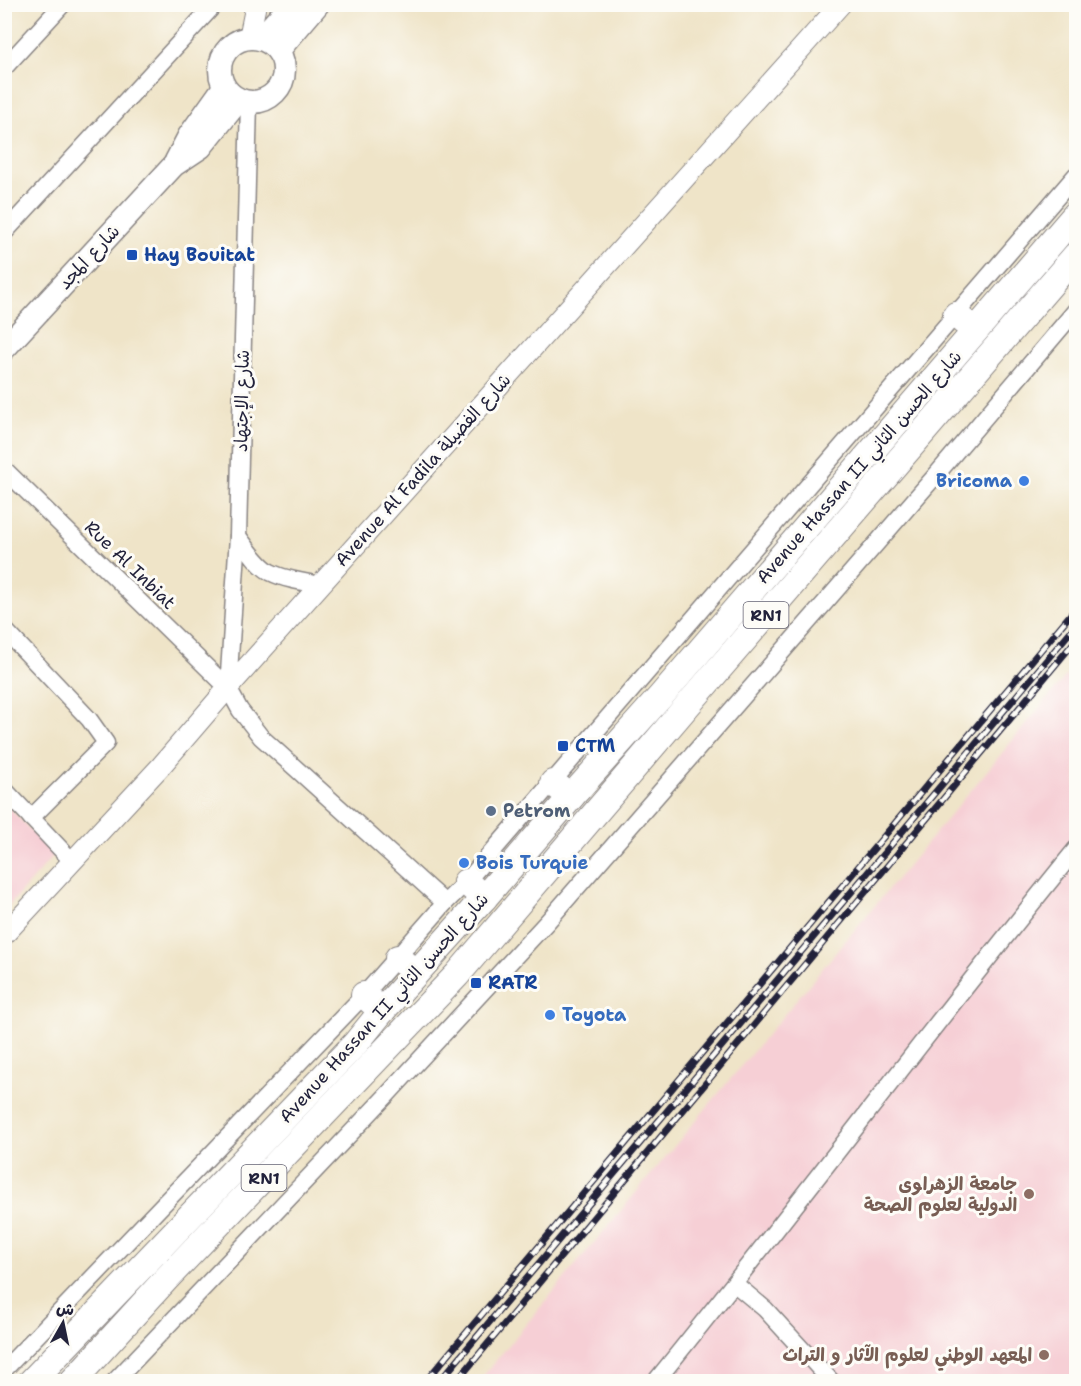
<svg xmlns="http://www.w3.org/2000/svg" width="1081" height="1386" font-family="'Shantell Sans','Playpen Sans Arabic',sans-serif">
	<style>
		.built { fill: #f6cfd5 }
		.lines { fill: none; stroke-linecap: round; stroke-linejoin: round }
		.minor-casing { stroke: #888382; stroke-width: 19 }
		.tertiary-casing { stroke: #888382; stroke-width: 22 }
		.secondary-casing { stroke: #888382; stroke-width: 25 }
		.primary-casing { stroke: #888382; stroke-width: 28 }
		.minor { stroke: #fff; stroke-width: 16 }
		.tertiary { stroke: #fff; stroke-width: 20 }
		.secondary { stroke: #fff; stroke-width: 22 }
		.primary { stroke: #fff; stroke-width: 26 }
		.rail-casing { stroke: #22223b; stroke-width: 7 }
		.rail { stroke: #fdfcf7; stroke-width: 4.5; stroke-dasharray: 14; stroke-linecap: butt }
		.transit-dot { fill: #1a4fb4; stroke: #fdfcf7; stroke-width: 2 }
		.shop-dot { fill: #3f7fe0; stroke: #fdfcf7; stroke-width: 2 }
		.service-dot { fill: #5c6f8a; stroke: #fdfcf7; stroke-width: 2 }
		.education-dot { fill: #8d6e63; stroke: #fdfcf7; stroke-width: 2 }
		.labels { text-anchor: middle; stroke-width: 6; stroke-linejoin: round; paint-order: stroke }
		.shield { fill: #fdfcf7; stroke: #646373; stroke-width: 1.5 }
		.shield-label { font-size: 16px; font-weight: bold; fill: #22223b }
		.transit-label { font-size: 18px; font-weight: bold; fill: #164399; stroke: #fdfcf7; text-anchor: start }
		.street-label { font-size: 18px; fill: #22223b; stroke: #fdfcf7 }
		.shop-label { font-size: 18px; font-weight: bold; fill: #366cbe; stroke: #fdfcf7; text-anchor: start }
		.service-label { font-size: 18px; font-weight: bold; fill: #4e5e75; stroke: #fdfcf7; text-anchor: start }
		.education-label { font-size: 18px; font-weight: bold; fill: #785e54; stroke: #fdfcf7; text-anchor: end }
	</style>
	<rect width="100%" height="100%" fill="#fdfcf7"/>
	<filter id="ink" filterUnits="userSpaceOnUse"><feTurbulence type="fractalNoise" baseFrequency=".0167" numOctaves="2"/><feDisplacementMap in="SourceGraphic" scale="12" xChannelSelector="R" yChannelSelector="G"/><feConvolveMatrix kernelMatrix="1 2 1 2 8 2 1 2 1" color-interpolation-filters="sRGB"/></filter>
	<filter id="wash" filterUnits="userSpaceOnUse"><feTurbulence type="fractalNoise" baseFrequency=".008" numOctaves="4" result="noise"/><feDisplacementMap in="SourceGraphic" scale="24" xChannelSelector="R" yChannelSelector="G"/><feGaussianBlur stdDeviation="1.35" result="paint"/><feColorMatrix in="noise" values="0 0 0 0 0 0 0 0 0 0 0 0 0 0 0 0 0 1.4 0 .05"/><feComposite in="paint" operator="in"/></filter>
	<g filter="url(#wash)">
		<rect width="100%" height="100%" fill="#efe4c8"/>
		<g class="built">
			<polygon points="1076,664 1076,1381 479,1381"/>
			<polygon points="5,803 54,855 5,910 4,910"/>
		</g>
	</g>
	<g filter="url(#ink)">
		<g class="lines">
			<g class="minor-casing">
				<g id="minor">
					<polyline points="4,68 63,4"/>
					<polyline points="249,102 238,536 228,688 240,710 261,737 445,903"/>
					<polyline points="4,233 215,4"/>
					<polyline points="4,469 228,688"/>
					<path d="M238,536C247,548 257,564 270,572C286,580 304,582 321,585"/>
					<polyline points="4,629 89,719 106,743 31,818"/>
					<polyline points="4,789 72,861"/>
					<polyline points="735,1284 765,1309 832,1382"/>
					<polyline points="4,1370 364,995 445,903 466,882 1076,175"/>
					<polyline points="114,1382 387,1095 547,922 936,475 1076,310"/>
					<path d="M655,1382C798,1206 933,1024 1076,849"/>
				</g>
			</g>
			<g class="tertiary-casing">
				<g id="tertiary">
					<polyline points="249,38 256,4"/>
					<polyline points="4,935 161,766 228,688 841,4"/>
				</g>
			</g>
			<g class="secondary-casing">
				<g id="secondary">
					<circle cx="252" cy="70" r="32"/>
					<polyline points="260,39 291,4"/>
					<polyline points="278,51 318,4"/>
					<polyline points="176,161 189,136 224,87"/>
					<polyline points="4,349 174,165 201,147 239,100"/>
				</g>
			</g>
			<g class="primary-casing">
				<g id="primary">
					<polyline points="956,315 975,331"/>
					<polyline points="553,783 571,797"/>
					<polyline points="466,882 484,898"/>
					<polyline points="398,958 415,973"/>
					<polyline points="364,995 382,1011"/>
					<polyline points="31,1382 356,1043 382,1011 484,898 571,797 661,696 1076,214"/>
					<polyline points="72,1382 166,1279 457,975 686,707 1076,255"/>
				</g>
			</g>
			<use href="#minor" class="minor"/>
			<use href="#tertiary" class="tertiary"/>
			<use href="#secondary" class="secondary"/>
			<use href="#primary" class="primary"/>
			<g class="rail-casing">
				<g id="rail">
					<polyline points="425,1382 1076,608"/>
					<polyline points="439,1382 1076,625"/>
					<polyline points="456,1382 1076,640"/>
				</g>
			</g>
			<use href="#rail" class="rail"/>
		</g>
	</g>
	<g class="transit-dot">
		<rect x="126" y="249" width="12" height="12" rx="3"/>
		<rect x="557" y="740" width="12" height="12" rx="3"/>
		<rect x="470" y="977" width="12" height="12" rx="3"/>
	</g>
	<g class="shop-dot">
		<circle cx="1024" cy="481" r="6"/>
		<circle cx="464" cy="863" r="6"/>
		<circle cx="550" cy="1015" r="6"/>
	</g>
	<circle class="service-dot" cx="491" cy="811" r="6"/>
	<g class="education-dot">
		<circle cx="1029" cy="1194" r="6"/>
		<circle cx="1044" cy="1355" r="6"/>
	</g>
	<g class="labels">
		<g class="shield">
			<rect x="743.5" y="602" width="45" height="26" rx="4.5"/>
			<rect x="241.5" y="1165" width="45" height="26" rx="4.5"/>
		</g>
		<g class="shield-label">
			<text x="766" y="621">RN1</text>
			<text x="264" y="1184">RN1</text>
		</g>
		<g class="transit-label">
			<text x="144" y="261">Hay Bouitat</text>
			<text x="575" y="752">CTM</text>
			<text x="488" y="989">RATR</text>
		</g>
		<g class="street-label">
			<text transform="translate(89 257) rotate(-47)" y="6">شارع المجد</text>
			<text transform="translate(242 401) rotate(-89)" y="6">شارع الإجتهاد</text>
			<text transform="translate(859 467) rotate(-49)" y="6">Avenue Hassan II شارع الحسن الثاني</text>
			<text transform="translate(423 470) rotate(-48)" y="6">Avenue Al Fadila شارع الفضيلة</text>
			<text transform="translate(130 565) rotate(44)" y="6">Rue Al Inbiat</text>
			<text transform="translate(384 1008) rotate(-48)" y="6">Avenue Hassan II شارع الحسن الثاني</text>
		</g>
		<g class="shop-label">
			<text x="1012" y="487" text-anchor="end">Bricoma</text>
			<text x="476" y="869">Bois Turquie</text>
			<text x="562" y="1021">Toyota</text>
		</g>
		<g class="service-label">
			<text x="503" y="817">Petrom</text>
		</g>
		<g class="education-label">
			<text x="1017" y="1190">جامعة الزهراوي<tspan x="1017" dy="21">الدولية لعلوم الصحة</tspan></text>
			<text x="1032" y="1361">المعهد الوطني لعلوم الآثار و التراث</text>
		</g>
	</g>
	<rect width="1081" height="1386" fill="none" stroke="#fdfcf7" stroke-width="24"/>
	<g transform="translate(63 1323) rotate(9)" stroke="#fdfcf7" stroke-width="4.5" paint-order="stroke">
	<path d="M0-4.5L10 22L0 15L-10 22Z" fill="#22223b"/>
	<text y="-9" font-size="16" font-weight="bold" text-anchor="middle" fill="#22223b">ش</text>
	</g>
</svg>
